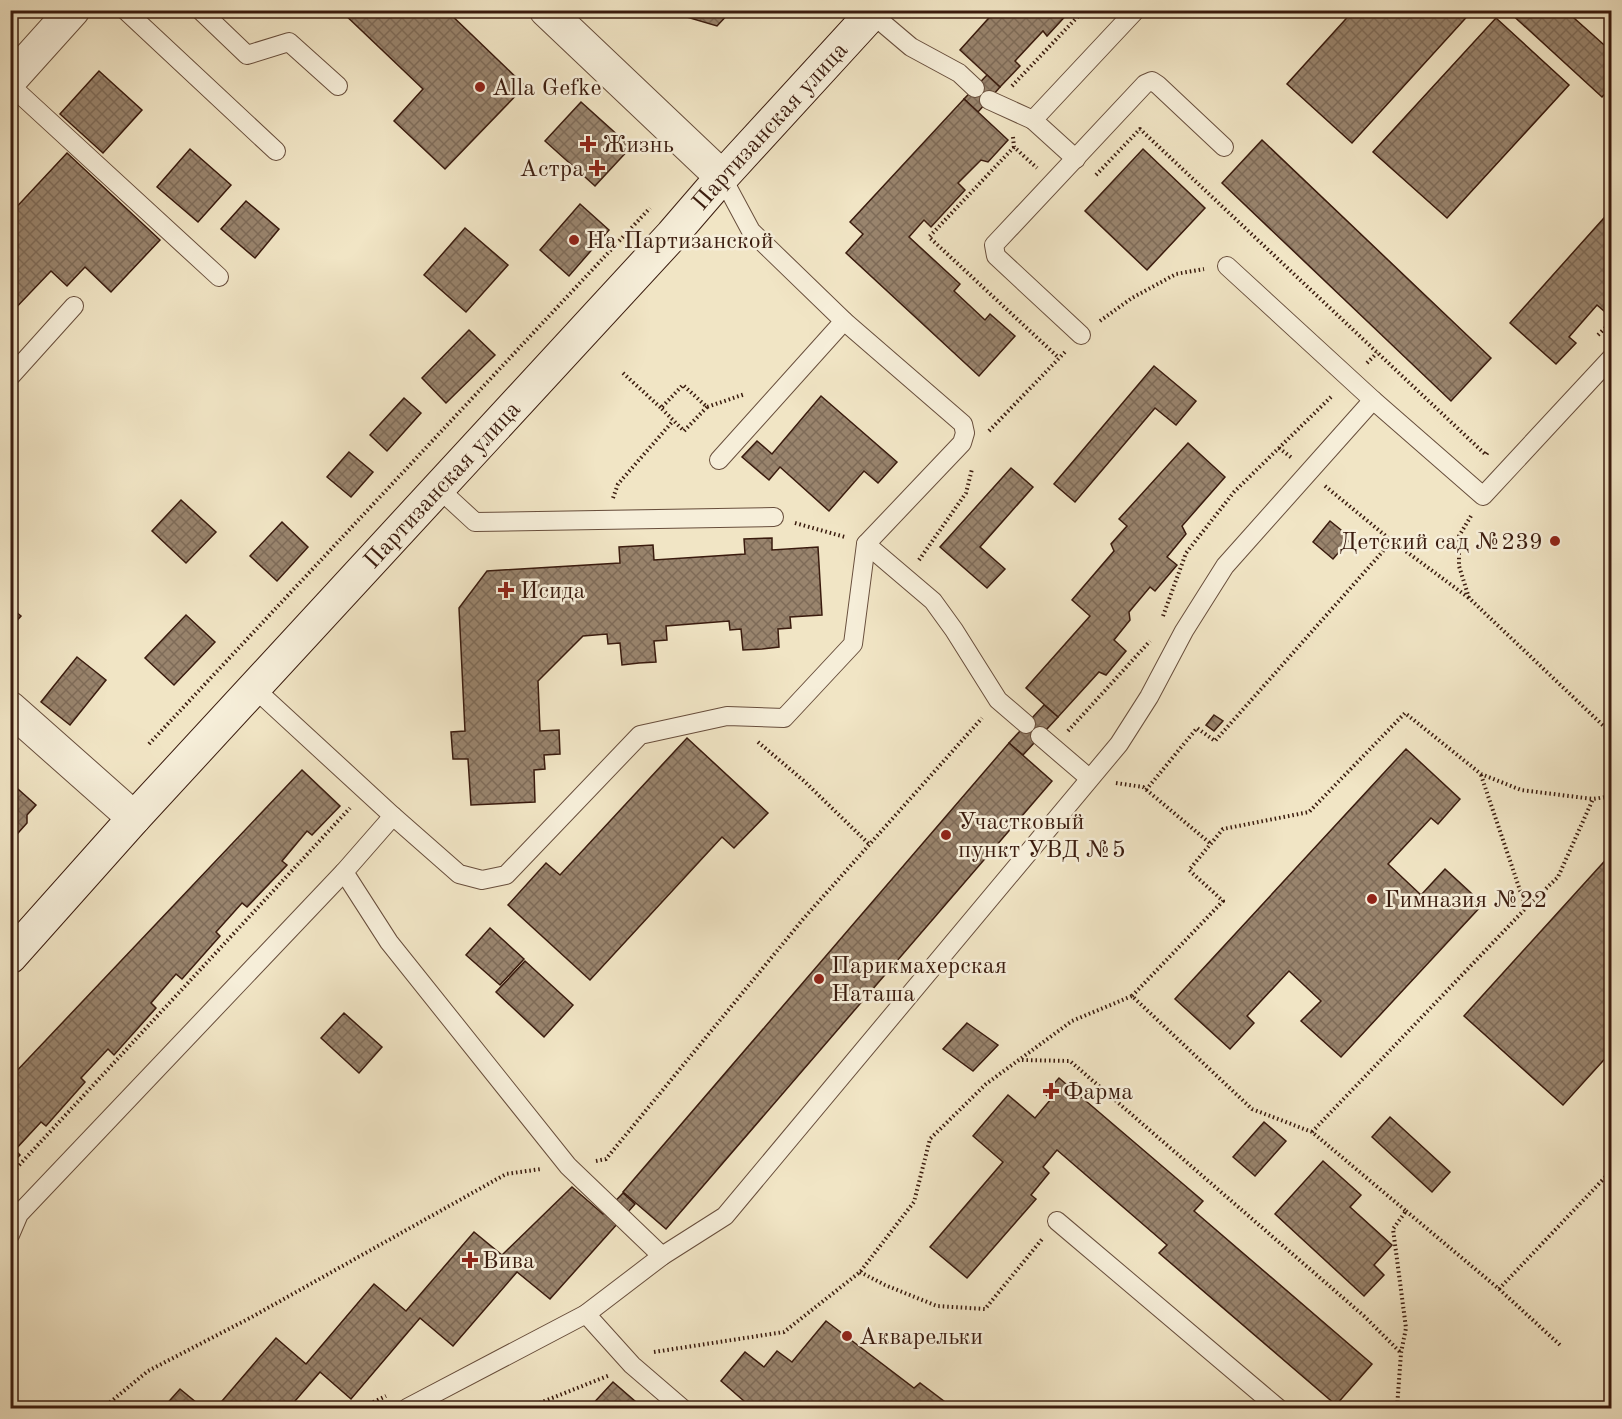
<svg xmlns="http://www.w3.org/2000/svg" width="1622" height="1419" font-family="'Old Standard TT',serif">
	<style>
		.building { fill: url(#building-cross-hatch); stroke: #3a1b0e; stroke-width: 1.5 }
		.lines { fill: none; stroke-linecap: round; stroke-linejoin: round }
		.service-casing { stroke: #684e3c; stroke-width: 20 }
		.minor-casing { stroke: #684e3c; stroke-width: 35 }
		.secondary-casing { stroke: #3a1b0e; stroke-width: 35 }
		.path { stroke: #3a1b0e; stroke-width: 4; stroke-dasharray: 1.5 3; stroke-linecap: butt }
		.service { stroke: #f6eed9; stroke-width: 18 }
		.minor { stroke: #f6eed9; stroke-width: 33 }
		.secondary { stroke: #f6eed9; stroke-width: 33 }
		.poi-dot { fill: #8f2418; stroke: #f6eed9; stroke-width: 2 }
		.labels { text-anchor: middle; stroke-width: 5; stroke-linejoin: round; paint-order: stroke }
		.poi-label { font-size: 24px; fill: #3a1b0e; stroke: #f6eed9; text-anchor: start }
		.street-label { font-size: 24px; fill: #3a1b0e; stroke: #f6eed9 }
	</style>
	<defs>
		<pattern id="building-cross-hatch" width="8" height="8" patternUnits="userSpaceOnUse" patternTransform="scale(1.5)"><rect width="8" height="8" fill="#99846d"/><path d="M0 0l8 8M0 8l8-8" fill="none" stroke="#7e6b58"/></pattern>
	</defs>
	<rect width="100%" height="100%" fill="#f1e5c5"/>
	<filter id="stains"><feTurbulence type="fractalNoise" baseFrequency=".00333" numOctaves="4"/><feColorMatrix values="0 0 0 0 .2 0 0 0 0 .09 0 0 0 0 .02 0 0 0 .5 -.17"/></filter>
	<radialGradient id="worn" r=".72"><stop offset=".6" stop-color="#630" stop-opacity="0"/><stop offset="1" stop-color="#630" stop-opacity=".3"/></radialGradient>
	<g class="building">
		<polygon points="340,10 446,10 525,86 445,169 394,121 423,89"/>
		<polygon points="663,10 732,10 717,26"/>
		<polygon points="996,10 1071,10 1047,36 1043,31 1015,61 1020,66 1000,87 960,50"/>
		<polygon points="1354,10 1473,10 1352,143 1287,84"/>
		<polygon points="1507,10 1565,10 1612,52 1612,86 1602,97"/>
		<polygon points="1496,18 1569,85 1447,218 1373,152"/>
		<polygon points="99,71 142,110 103,153 60,114"/>
		<polygon points="987,75 1000,87 978,112 964,99"/>
		<polygon points="964,99 1008,140 988,162 981,160 958,183 965,190 931,227 924,220 909,237 960,284 954,291 985,320 990,314 1015,336 979,376 846,253 863,234 850,222"/>
		<polygon points="581,102 631,147 595,186 545,141"/>
		<polygon points="1262,140 1491,358 1451,401 1222,183"/>
		<polygon points="190,149 231,185 198,222 157,187"/>
		<polygon points="1143,149 1205,208 1147,270 1085,211"/>
		<polygon points="67,153 160,240 111,292 85,267 67,286 51,271 10,314 10,214"/>
		<polygon points="246,201 279,229 255,258 221,229"/>
		<polygon points="580,204 609,230 569,276 540,250"/>
		<polygon points="1612,209 1612,303 1604,311 1597,305 1569,337 1576,343 1556,364 1510,323"/>
		<polygon points="465,228 508,265 466,312 424,275"/>
		<polygon points="469,330 495,355 446,403 422,378"/>
		<polygon points="1154,366 1196,401 1176,425 1155,408 1075,502 1054,484"/>
		<polygon points="821,396 897,462 878,483 864,471 829,511 780,467 769,480 742,457 757,441 772,454"/>
		<polygon points="404,398 421,413 387,451 370,435"/>
		<polygon points="1188,443 1225,477 1182,526 1186,534 1167,557 1177,565 1155,591 1150,587 1129,612 1130,620 1114,640 1126,651 1106,675 1099,672 1058,717 1026,688 1090,616 1072,600 1114,551 1111,544 1127,526 1119,519"/>
		<polygon points="349,452 373,472 351,497 327,477"/>
		<polygon points="1011,468 1033,487 980,547 1005,569 987,588 940,547"/>
		<polygon points="181,500 216,532 186,563 152,531"/>
		<polygon points="1330,521 1351,538 1333,559 1313,542"/>
		<polygon points="282,522 308,547 277,581 250,556"/>
		<polygon points="772,538 772,550 818,547 822,615 790,617 791,628 778,629 779,647 762,649 743,650 741,629 730,630 729,621 666,626 667,640 654,641 656,662 639,663 622,665 620,643 608,644 607,634 583,636 538,681 540,731 559,730 560,754 544,755 545,769 534,770 535,802 471,805 468,759 453,759 451,732 465,731 459,608 487,571 620,563 619,547 653,545 654,560 745,554 744,539"/>
		<polygon points="10,607 21,616 10,628"/>
		<polygon points="186,615 215,642 174,685 145,658"/>
		<polygon points="77,657 106,680 70,725 41,702"/>
		<polygon points="1044,705 1058,717 1023,755 1009,743"/>
		<polygon points="1214,715 1223,721 1214,731 1206,725"/>
		<polygon points="687,738 768,813 734,848 722,837 590,980 508,905 546,863 560,875"/>
		<polygon points="1009,743 1052,781 666,1229 623,1192"/>
		<polygon points="1406,749 1460,799 1438,824 1431,818 1388,864 1421,895 1445,869 1483,904 1341,1057 1301,1021 1321,1001 1289,971 1247,1016 1254,1023 1230,1049 1175,999"/>
		<polygon points="302,770 340,806 312,835 307,831 282,861 287,865 247,907 242,903 216,932 220,936 182,979 176,974 151,1003 156,1008 114,1055 108,1049 81,1078 85,1082 46,1126 41,1122 15,1150 20,1155 10,1165 10,1078"/>
		<polygon points="10,782 36,805 27,815 27,823 10,842"/>
		<polygon points="1612,853 1612,1051 1563,1105 1464,1016"/>
		<polygon points="490,928 524,959 500,985 466,955"/>
		<polygon points="525,961 573,1005 544,1037 496,992"/>
		<polygon points="344,1013 382,1047 359,1073 321,1038"/>
		<polygon points="967,1023 998,1045 973,1071 943,1049"/>
		<polygon points="1059,1078 1203,1201 1194,1211 1372,1364 1336,1405 1159,1253 1167,1245 1057,1150 1043,1167 1049,1173 1031,1195 1036,1199 967,1278 930,1247 1003,1162 973,1136 1008,1095 1035,1118 1051,1099 1045,1094"/>
		<polygon points="1390,1117 1450,1172 1432,1192 1372,1137"/>
		<polygon points="1264,1122 1286,1141 1255,1176 1233,1157"/>
		<polygon points="1323,1161 1361,1195 1350,1207 1392,1245 1374,1265 1384,1275 1364,1296 1275,1214"/>
		<polygon points="572,1187 603,1214 623,1193 635,1204 550,1299 517,1272 453,1346 420,1318 351,1399 320,1372 289,1408 216,1408 276,1338 306,1364 374,1284 406,1311 474,1232 502,1255"/>
		<polygon points="826,1321 914,1388 920,1383 953,1408 752,1408 721,1381 745,1352 764,1367 777,1351 792,1362"/>
		<polygon points="613,1382 643,1408 589,1408"/>
		<polygon points="180,1389 203,1408 163,1408"/>
	</g>
	<g class="lines">
		<g class="service-casing">
			<g id="service">
				<polyline points="125,10 276,151"/>
				<polyline points="200,10 247,55 289,42 338,86"/>
				<polyline points="872,14 911,47 959,73 975,88"/>
				<polyline points="10,85 219,277"/>
				<polyline points="989,100 1033,120 1136,10"/>
				<polyline points="1033,120 1076,159"/>
				<polyline points="722,177 751,231 844,321 963,424 965,433 962,443 866,544 933,601 954,630 998,700 1026,724"/>
				<polyline points="1227,266 1373,400"/>
				<polyline points="1081,335 996,256 994,245 1145,84 1152,81 1158,85 1224,147"/>
				<polyline points="10,377 74,306"/>
				<polyline points="719,460 844,321"/>
				<polyline points="438,488 475,522 774,517"/>
				<polyline points="254,688 393,816 344,872 389,942 568,1166 662,1256"/>
				<polyline points="1040,736 1089,778"/>
				<polyline points="393,816 459,874 482,880 506,875 640,735 727,716 784,718 853,644 866,544"/>
				<polyline points="1057,1221 1278,1408"/>
				<polyline points="10,1235 19,1214 344,872"/>
				<polyline points="586,1314 632,1365 682,1408"/>
				<polyline points="407,1408 586,1314 662,1256 725,1216 1119,744 1149,697 1184,631 1225,566 1373,400 1483,496 1612,357"/>
			</g>
		</g>
		<g class="minor-casing">
			<g id="minor">
				<polyline points="546,10 722,177"/>
				<polyline points="10,80 73,10"/>
				<polyline points="10,708 134,818"/>
			</g>
		</g>
		<g class="secondary-casing">
			<g id="secondary">
				<path id="s1" d="M10,957L134,818L672,235L722,177L875,10"/>
			</g>
		</g>
		<g class="path">
			<polyline points="1012,86 1084,10"/>
			<polyline points="1013,137 1014,147 1037,168"/>
			<polyline points="1014,147 929,237 1059,358"/>
			<polyline points="1096,175 1140,129 1486,455 1488,452"/>
			<polyline points="1100,321 1132,298 1176,274 1204,269"/>
			<polyline points="1598,335 1612,321"/>
			<polyline points="1367,363 1377,353"/>
			<polyline points="623,373 661,408"/>
			<polyline points="707,407 684,431 661,408 683,385 707,407 745,394"/>
			<polyline points="989,431 1065,352"/>
			<polyline points="1279,448 1292,458"/>
			<polyline points="1325,486 1392,541"/>
			<polyline points="613,498 618,484 673,421"/>
			<polyline points="1471,516 1459,536 1459,566 1469,598 1612,734"/>
			<polyline points="795,523 845,537"/>
			<polyline points="919,560 966,493 972,469"/>
			<polyline points="1163,616 1186,553 1234,492 1333,395"/>
			<polyline points="1068,731 1150,641"/>
			<polyline points="758,742 804,781 870,845"/>
			<polyline points="149,744 650,208"/>
			<polyline points="1481,775 1526,908"/>
			<polyline points="1116,783 1143,787 1211,844"/>
			<polyline points="1146,790 1197,728 1215,741 1392,541 1469,598"/>
			<polyline points="1132,996 1223,901 1189,870 1223,829 1309,812 1405,713 1481,774 1521,790 1593,799"/>
			<polyline points="1022,1060 1070,1061 1364,1316 1401,1353"/>
			<polyline points="1312,1132 1526,908 1558,877 1593,799 1612,796"/>
			<polyline points="596,1161 606,1159 804,918 982,718"/>
			<polyline points="10,1175 350,808"/>
			<polyline points="1406,1211 1499,1289 1560,1345"/>
			<polyline points="860,1272 885,1285 937,1306 985,1309 1043,1238"/>
			<polyline points="1499,1289 1612,1170"/>
			<polyline points="654,1352 784,1332 860,1272 914,1202 930,1139 986,1084 1072,1021 1132,996 1252,1109 1312,1132 1406,1211 1393,1229 1406,1328 1401,1353 1397,1408"/>
			<polyline points="103,1408 148,1371 250,1318 506,1174 541,1169"/>
			<polyline points="361,1408 386,1396"/>
			<polyline points="527,1408 610,1375"/>
		</g>
		<use href="#service" class="service"/>
		<use href="#minor" class="minor"/>
		<use href="#secondary" class="secondary"/>
	</g>
	<g class="poi-dot">
		<circle cx="480" cy="87" r="6"/>
		<path d="M585 135h6v6h6v6h-6v6h-6v-6h-6v-6h6z"/>
		<path d="M594 159h6v6h6v6h-6v6h-6v-6h-6v-6h6z"/>
		<circle cx="574" cy="240" r="6"/>
		<circle cx="1555" cy="541" r="6"/>
		<path d="M503 581h6v6h6v6h-6v6h-6v-6h-6v-6h6z"/>
		<circle cx="946" cy="835" r="6"/>
		<circle cx="1372" cy="899" r="6"/>
		<circle cx="819" cy="979" r="6"/>
		<path d="M1048 1082h6v6h6v6h-6v6h-6v-6h-6v-6h6z"/>
		<path d="M467 1251h6v6h6v6h-6v6h-6v-6h-6v-6h6z"/>
		<circle cx="847" cy="1336" r="6"/>
	</g>
	<g class="labels">
		<g class="poi-label">
			<text x="492" y="95">Alla Gefke</text>
			<text x="602" y="152">Жизнь</text>
			<text x="584" y="176" text-anchor="end">Астра</text>
			<text x="586" y="248">На Партизанской</text>
			<text x="1543" y="549" text-anchor="end">Детский сад №239</text>
			<text x="520" y="598">Исида</text>
			<text x="958" y="829">Участковый<tspan x="958" dy="28">пункт УВД №5</tspan></text>
			<text x="1384" y="907">Гимназия №22</text>
			<text x="831" y="973">Парикмахерская<tspan x="831" dy="28">Наташа</tspan></text>
			<text x="1063" y="1099">Фарма</text>
			<text x="482" y="1268">Вива</text>
			<text x="859" y="1344">Акварельки</text>
		</g>
		<g class="street-label">
			<text dy="8" stroke="none"><textPath href="#s1" startOffset="1126">Партизанская улица</textPath></text>
			<text dy="8" stroke="none"><textPath href="#s1" startOffset="640">Партизанская улица</textPath></text>
		</g>
	</g>
	<rect width="1622" height="1419" fill="none" stroke="#f1e5c5" stroke-width="36"/>
	<rect x="12" y="12" width="1598" height="1395" fill="none" stroke="#3a1b0e" stroke-width="3"/>
	<rect x="18" y="18" width="1586" height="1383" fill="none" stroke="#3a1b0e" stroke-width="1.5"/>
	<rect width="100%" height="100%" filter="url(#stains)"/>
	<rect width="100%" height="100%" fill="url(#worn)"/>
</svg>
